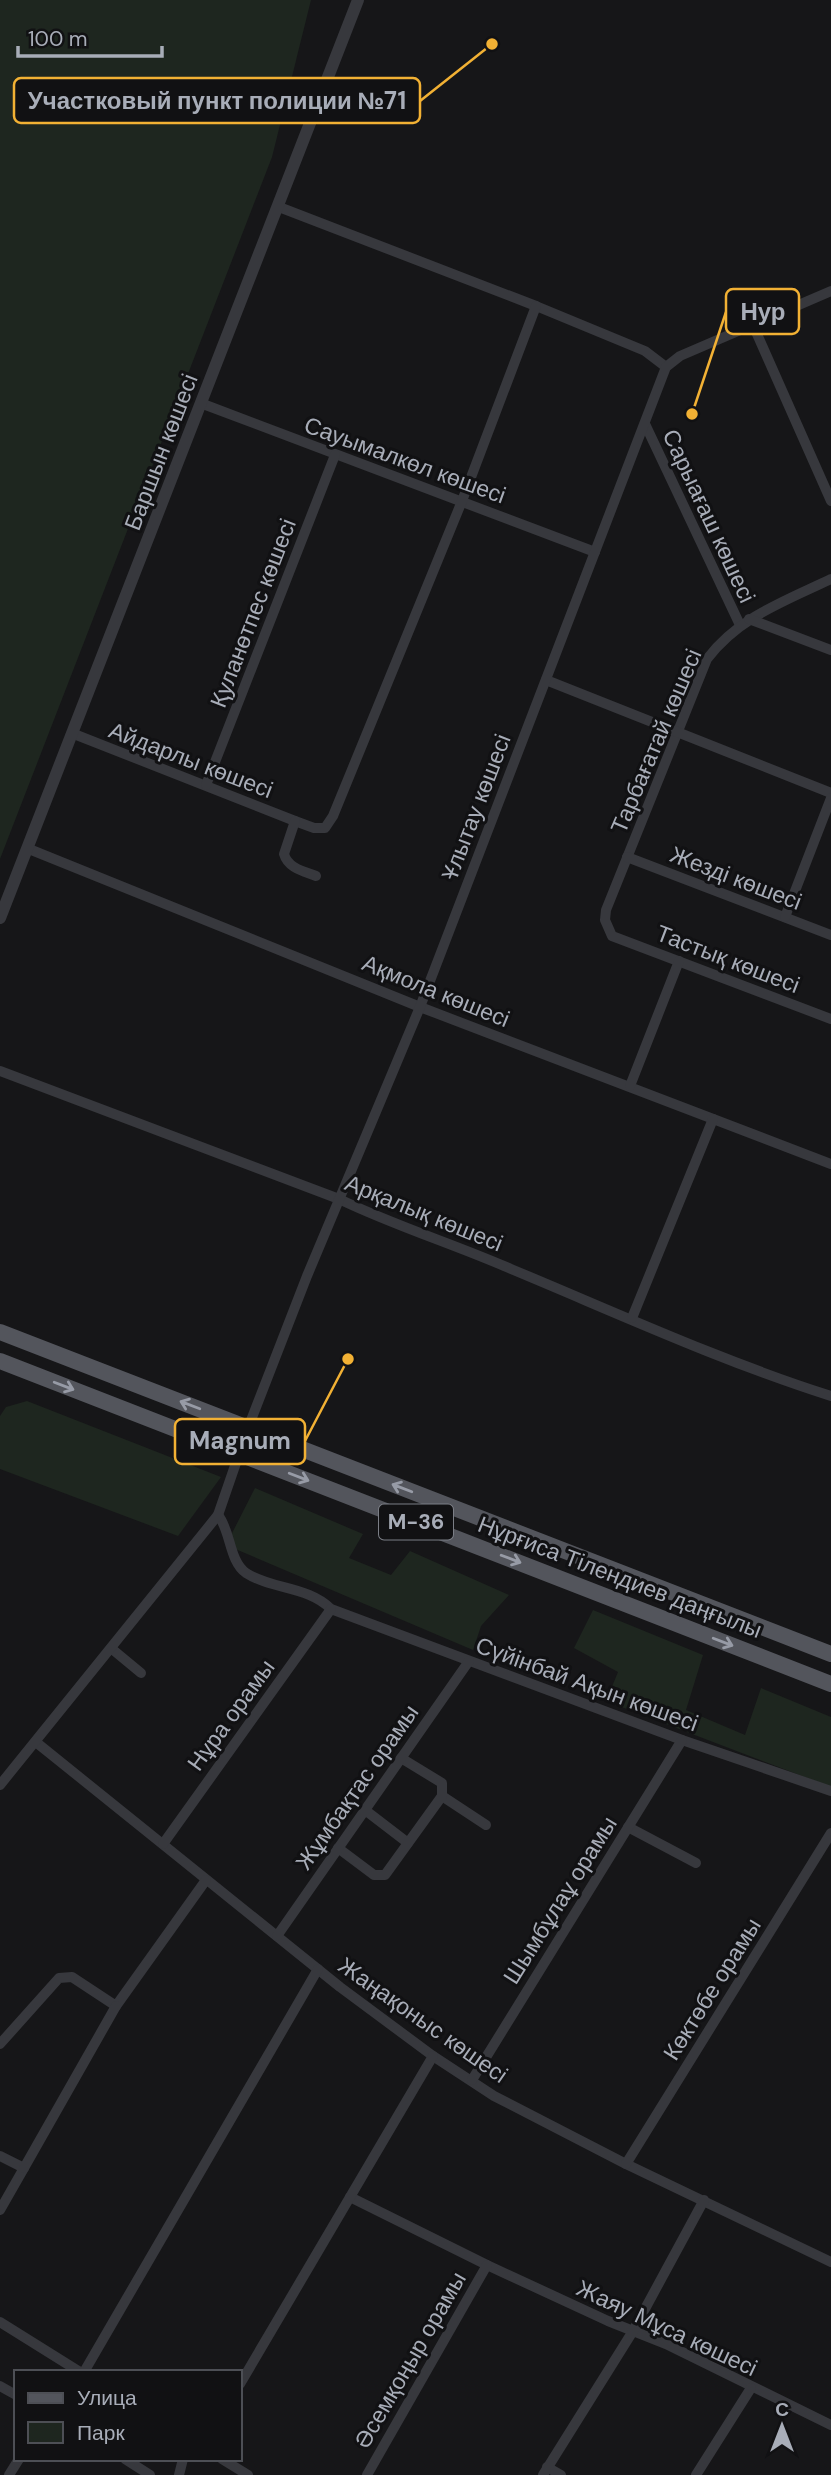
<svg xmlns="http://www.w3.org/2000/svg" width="831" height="2475" font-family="'DM Sans',sans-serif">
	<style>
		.green { fill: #1e261f }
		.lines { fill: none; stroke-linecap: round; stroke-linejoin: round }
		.minor { stroke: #37383d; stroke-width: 10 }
		.tertiary { stroke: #37383d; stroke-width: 12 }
		.primary { stroke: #53555c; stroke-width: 16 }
		.oneway { stroke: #979ba6 }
		.labels { text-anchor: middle; stroke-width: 6; stroke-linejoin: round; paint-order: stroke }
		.shield { fill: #111113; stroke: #7b7e86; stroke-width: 2 }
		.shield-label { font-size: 21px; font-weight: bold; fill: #a8adb8 }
		.street-label { font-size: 23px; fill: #a8adb8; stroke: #111113 }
		.leader { fill: none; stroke: #f2b134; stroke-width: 2.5 }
		.callout-dot { fill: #f2b134; stroke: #111113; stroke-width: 2.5 }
		.callout { fill: #111113; stroke: #f2b134; stroke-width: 2.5 }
		.callout-label { font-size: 24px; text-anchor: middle; font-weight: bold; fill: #a8adb8 }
	</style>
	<rect width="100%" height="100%" fill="#161618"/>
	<g class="green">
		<polygon points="0,0 311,0 272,157 0,859"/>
		<polygon points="27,1401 221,1477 178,1536 0,1469 0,1416 6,1407"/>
		<polygon points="255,1488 363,1534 349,1558 391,1575 410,1551 509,1595 481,1626 473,1650 226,1545"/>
		<polygon points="593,1610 703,1655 686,1710 745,1735 761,1688 831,1717 831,1787 606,1701 618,1672 574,1648"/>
	</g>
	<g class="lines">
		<g class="minor">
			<polyline points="279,207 536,306 645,351 666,367"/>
			<polyline points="753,325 831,501"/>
			<polyline points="203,404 595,552"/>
			<polyline points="645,424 740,625"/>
			<path d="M831,579C785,601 739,617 707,659L606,910L605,920L612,936L831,1019"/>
			<polyline points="749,619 831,650"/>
			<polyline points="546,680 831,793"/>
			<polyline points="74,734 295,821 314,828 325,828 333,816 462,501 536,306"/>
			<polyline points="206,785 335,455"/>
			<path d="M295,821L284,854C288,868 303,871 316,876"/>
			<polyline points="29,849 420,1007 831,1164"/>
			<polyline points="627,857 831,935"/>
			<polyline points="785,917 831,798"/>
			<path d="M0,1071L339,1199C395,1226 454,1244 511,1269C617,1313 721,1361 831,1396"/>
			<polyline points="630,1086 679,961"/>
			<polyline points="632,1318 713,1119"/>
			<path d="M218,1515C231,1531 229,1561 246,1573C273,1590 308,1586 331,1609L682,1740L831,1791"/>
			<polyline points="112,1649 141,1673"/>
			<polyline points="37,1743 340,1987 433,2056 494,2096 626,2164 831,2262"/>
			<polyline points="0,1785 218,1515 248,1428 307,1276 420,1007 666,367 680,356 831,291"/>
			<polyline points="442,1796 486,1825"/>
			<polyline points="365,1810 408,1843"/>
			<polyline points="628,1827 696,1863"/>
			<polyline points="163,1844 331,1609"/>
			<polyline points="338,1848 374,1875 385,1875 442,1796 442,1783 401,1758"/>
			<polyline points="277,1936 469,1661"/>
			<polyline points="0,2044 59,1978 72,1977 116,2006 206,1880"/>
			<polyline points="472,2080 682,1740"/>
			<polyline points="0,2156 24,2168 0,2210"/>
			<polyline points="626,2164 831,1833"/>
			<polyline points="24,2168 116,2006"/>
			<polyline points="350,2197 487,2265 608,2321 666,2344 831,2425"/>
			<polyline points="0,2322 80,2372"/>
			<polyline points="84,2372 318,1969"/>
			<polyline points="240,2384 433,2056"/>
			<polyline points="0,2386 16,2395"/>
			<polyline points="125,2459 150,2475"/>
			<polyline points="222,2459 248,2475"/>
			<polyline points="547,2467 561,2475"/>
			<polyline points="9,2475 19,2459"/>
			<polyline points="179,2475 183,2459"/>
			<polyline points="367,2475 487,2265"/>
			<polyline points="543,2475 633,2331 704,2200"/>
			<polyline points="696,2475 751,2388"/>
		</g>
		<polyline class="tertiary" points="0,918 358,0"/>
		<g class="primary">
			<polyline points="0,1332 831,1654"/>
			<polyline points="0,1361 831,1684"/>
		</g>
	</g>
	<defs><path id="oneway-shaft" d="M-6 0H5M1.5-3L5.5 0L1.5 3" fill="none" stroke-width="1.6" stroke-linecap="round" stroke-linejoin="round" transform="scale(1.75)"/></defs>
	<g class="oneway">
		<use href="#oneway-shaft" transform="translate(64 1386) rotate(21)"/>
		<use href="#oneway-shaft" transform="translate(190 1405) rotate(-159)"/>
		<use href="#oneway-shaft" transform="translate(299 1477) rotate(21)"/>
		<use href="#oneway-shaft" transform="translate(402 1488) rotate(-159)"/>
		<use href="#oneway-shaft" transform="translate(511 1559) rotate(21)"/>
		<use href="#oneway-shaft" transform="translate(723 1642) rotate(21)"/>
	</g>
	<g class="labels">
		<rect class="shield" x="379" y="1504.5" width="74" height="35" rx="5"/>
		<g class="shield-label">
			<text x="416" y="1529">M-36</text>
		</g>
		<g class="street-label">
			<text transform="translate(161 452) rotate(-69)" y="8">Баршын көшесі</text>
			<text transform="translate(405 460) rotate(20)" y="8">Сауымалкөл көшесі</text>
			<text transform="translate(709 516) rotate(65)" y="8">Сарыағаш көшесі</text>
			<text transform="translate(253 613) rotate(-69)" y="8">Қуланөтпес көшесі</text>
			<text transform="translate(656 741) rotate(-67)" y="8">Тарбағатай көшесі</text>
			<text transform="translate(191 760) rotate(21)" y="8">Айдарлы көшесі</text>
			<text transform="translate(476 807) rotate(-69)" y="8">Ұлытау көшесі</text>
			<text transform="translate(736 878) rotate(21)" y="8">Жезді көшесі</text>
			<text transform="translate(728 959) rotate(21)" y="8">Тастық көшесі</text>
			<text transform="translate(436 991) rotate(22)" y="8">Ақмола көшесі</text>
			<text transform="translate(424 1213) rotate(22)" y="8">Арқалық көшесі</text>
			<text transform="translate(620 1577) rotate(21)" y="8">Нұрғиса Тілендиев даңғылы</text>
			<text transform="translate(587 1684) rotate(20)" y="8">Сүйінбай Ақын көшесі</text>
			<text transform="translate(231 1715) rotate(-54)" y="8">Нұра орамы</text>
			<text transform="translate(357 1787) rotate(-55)" y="8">Жұмбақтас орамы</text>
			<text transform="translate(560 1900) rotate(-58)" y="8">Шымбұлаұ орамы</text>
			<text transform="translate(712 1989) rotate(-58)" y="8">Көктөбе орамы</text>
			<text transform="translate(423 2020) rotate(35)" y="8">Жаңақоныс көшесі</text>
			<text transform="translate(667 2328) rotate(25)" y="8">Жаяу Мұса көшесі</text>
			<text transform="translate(410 2360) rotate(-60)" y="8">Әсемқоңыр орамы</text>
		</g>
	</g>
	<path class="leader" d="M492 44L420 101M692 414L726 312M348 1359L305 1441"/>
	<g class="callout-dot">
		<circle cx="492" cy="44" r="7"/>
		<circle cx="692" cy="414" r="7"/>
		<circle cx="348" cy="1359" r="7"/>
	</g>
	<g class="callout">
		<rect x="14" y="78" width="406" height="45" rx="7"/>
		<rect x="726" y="289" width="73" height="45" rx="7"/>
		<rect x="175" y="1419" width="130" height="45" rx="7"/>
	</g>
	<g class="callout-label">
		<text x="217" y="109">Участковый пункт полиции №71</text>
		<text x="763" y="320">Нур</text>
		<text x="240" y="1449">Magnum</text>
	</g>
	<rect x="14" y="2370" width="228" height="91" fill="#111113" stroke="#4d4f55" stroke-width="2"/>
	<rect x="28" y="2393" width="35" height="10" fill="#53555c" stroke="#4d4f55" stroke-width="2"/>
	<text x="77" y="2405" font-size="21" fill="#a8adb8">Улица</text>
	<rect x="28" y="2422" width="35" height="21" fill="#1e261f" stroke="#4d4f55" stroke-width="2"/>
	<text x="77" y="2440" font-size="21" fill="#a8adb8">Парк</text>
	<g transform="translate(782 2426)" stroke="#111113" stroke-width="5" paint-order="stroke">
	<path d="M0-5L12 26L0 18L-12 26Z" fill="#a8adb8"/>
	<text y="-10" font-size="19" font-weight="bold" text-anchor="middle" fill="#a8adb8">С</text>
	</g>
	<path d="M18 46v10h144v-10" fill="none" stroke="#a8adb8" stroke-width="3.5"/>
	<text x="28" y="46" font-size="21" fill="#a8adb8" stroke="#111113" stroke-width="5" paint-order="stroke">100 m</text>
</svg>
